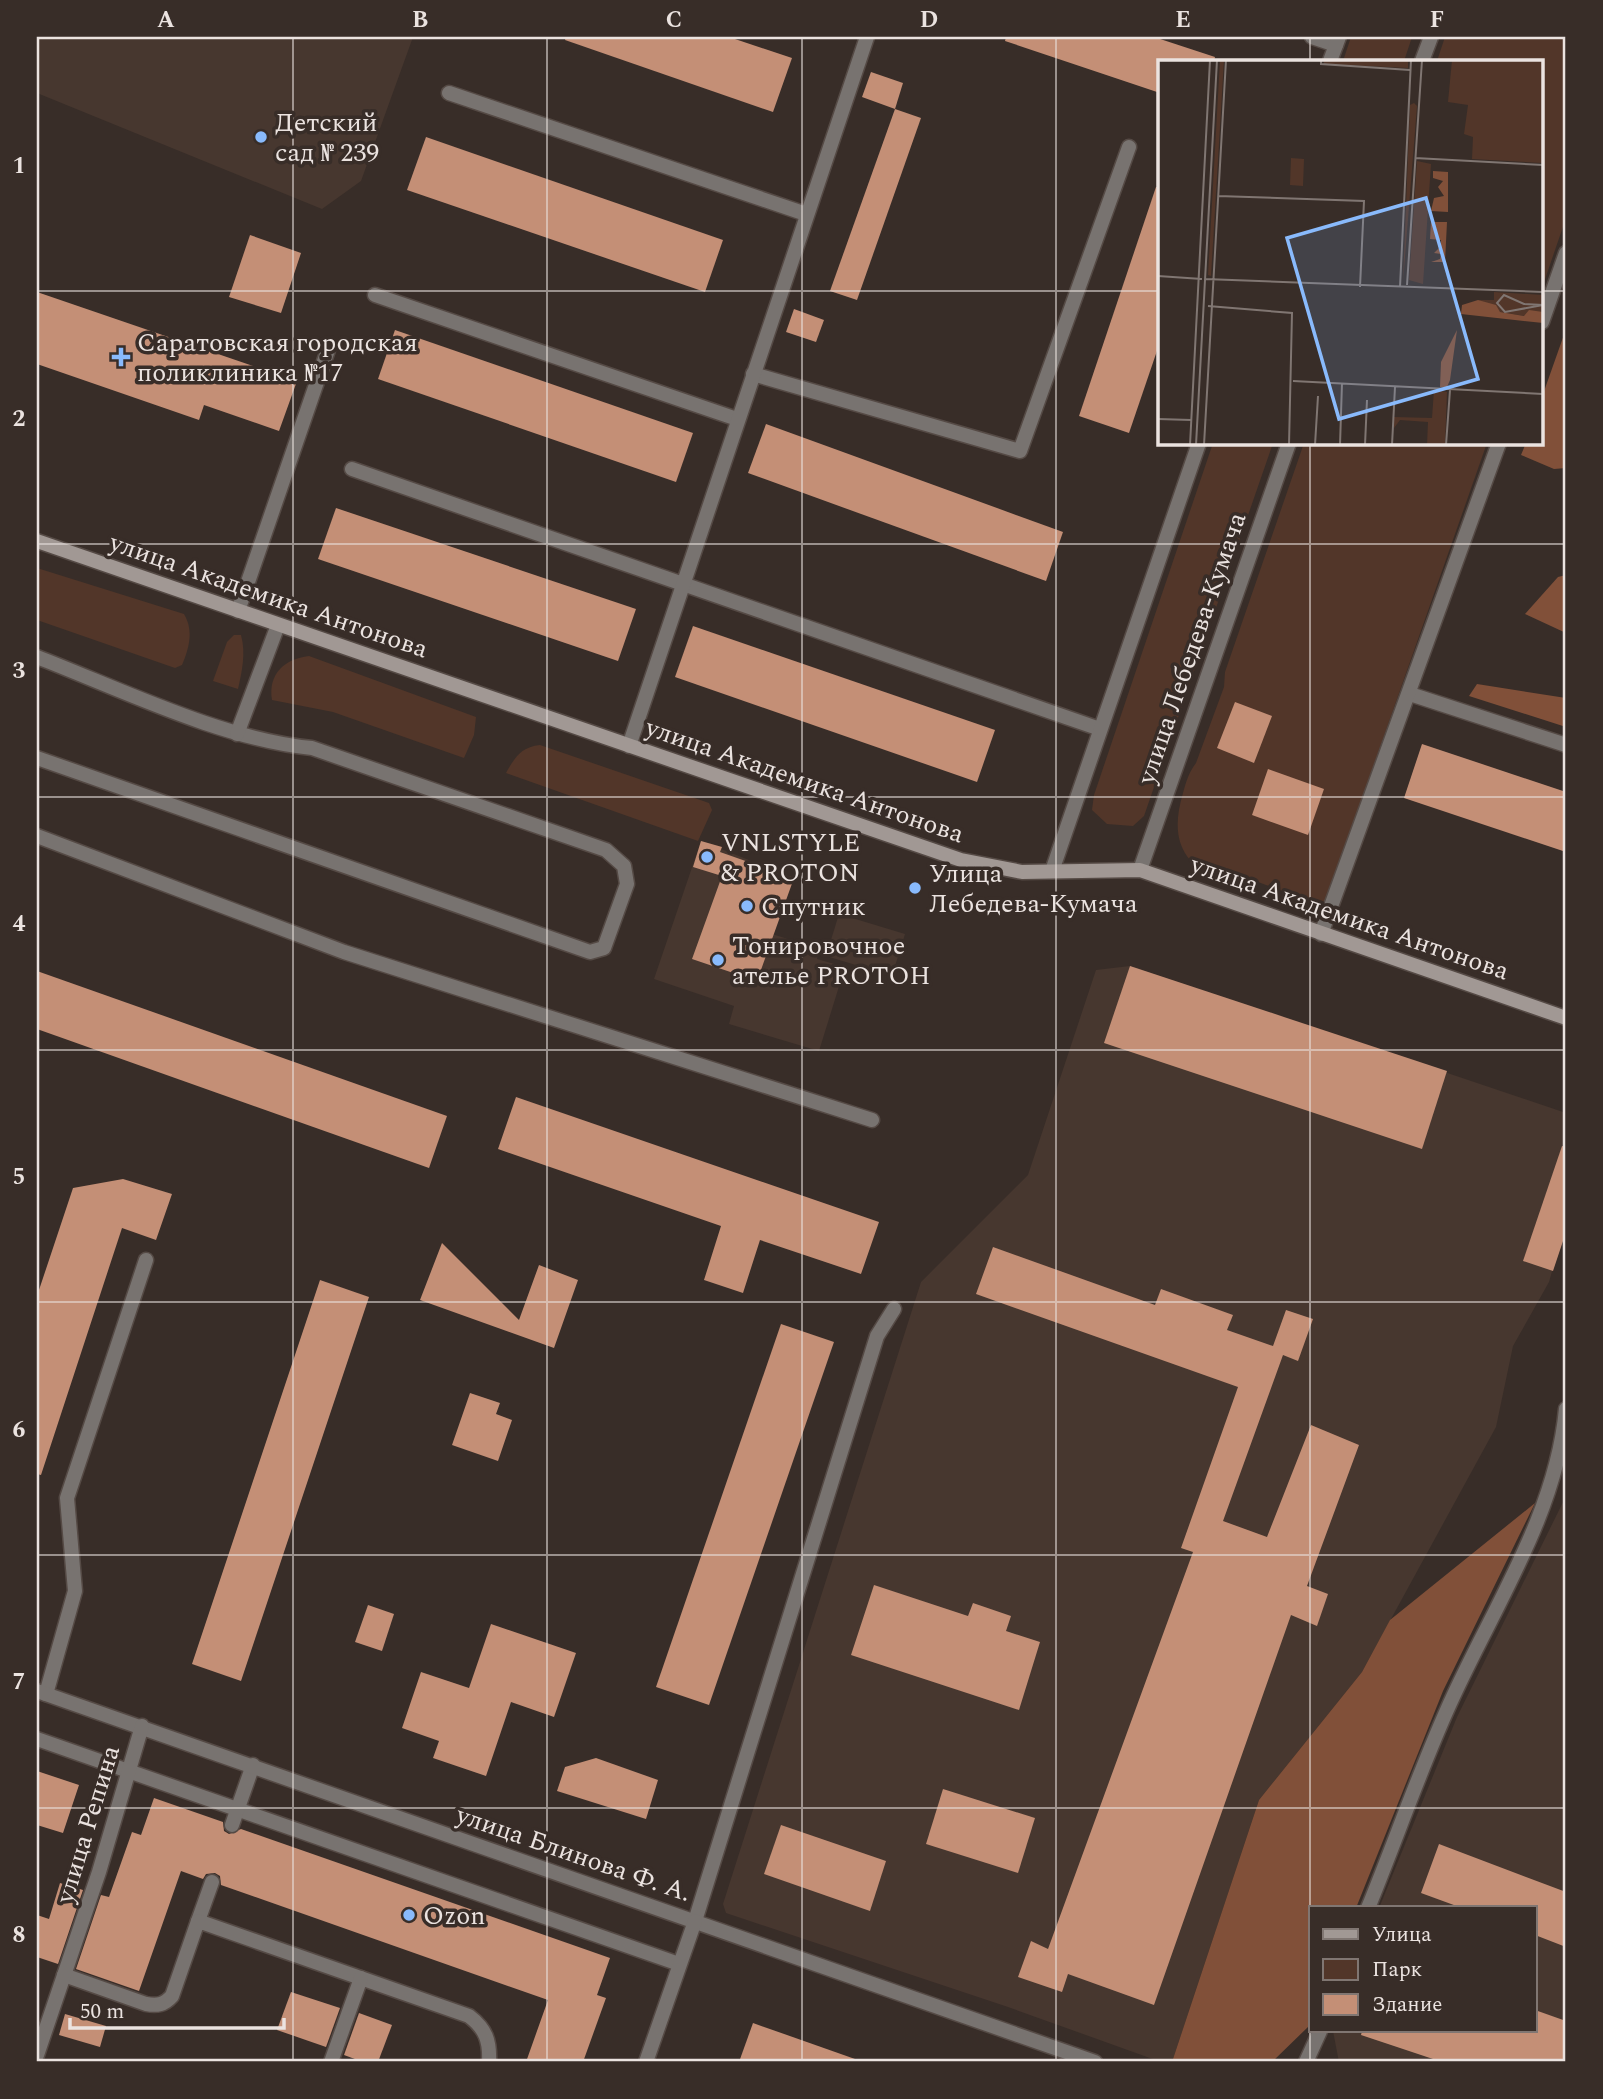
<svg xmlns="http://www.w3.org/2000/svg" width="1603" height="2099" font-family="Spectral,serif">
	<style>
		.built { fill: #47372f }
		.green { fill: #523629 }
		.forest { fill: #815039 }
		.building { fill: #c48f76 }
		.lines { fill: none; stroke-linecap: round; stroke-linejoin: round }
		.service-casing { stroke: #554a45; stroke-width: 17 }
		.minor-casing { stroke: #554a45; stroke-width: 17 }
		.tertiary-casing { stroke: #554a45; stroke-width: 17 }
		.secondary-casing { stroke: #554a45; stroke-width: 17 }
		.service { stroke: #787370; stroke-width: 14 }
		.minor { stroke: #787370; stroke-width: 14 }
		.tertiary { stroke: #787370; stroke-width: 14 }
		.secondary { stroke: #a19894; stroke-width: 14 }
		.grid { fill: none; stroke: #ebe3e0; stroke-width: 2; stroke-opacity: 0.55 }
		.poi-dot { fill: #89bafc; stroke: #382d28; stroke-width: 2.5 }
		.labels { text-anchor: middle; stroke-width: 7; stroke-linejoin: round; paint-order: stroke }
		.poi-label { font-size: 26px; fill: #ebe3e0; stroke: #382d28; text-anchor: start }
		.street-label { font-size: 26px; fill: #ebe3e0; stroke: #382d28 }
		.inset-road { fill: none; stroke: #807672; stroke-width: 2 }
		.view { fill: #89bafc; fill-opacity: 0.15; stroke: #89bafc; stroke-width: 3.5 }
		.inset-edge { fill: none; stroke: #ebe3e0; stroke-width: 3.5 }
		.neatline { fill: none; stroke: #ebe3e0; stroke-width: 2.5 }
		.grid-label { font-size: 23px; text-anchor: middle; font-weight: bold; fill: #ebe3e0 }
	</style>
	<rect width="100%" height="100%" fill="#382d28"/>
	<g class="built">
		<polygon points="37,37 413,37 361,181 322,209 37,93"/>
		<polygon points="701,841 794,878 772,934 820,949 817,959 845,967 819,1051 729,1024 734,1006 654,979"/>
		<polygon points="839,914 905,934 892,976 826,956"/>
		<polygon points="1130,966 1566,1113 1566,1223 1549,1282 1513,1346 1496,1427 1362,1672 1259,1800 1172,2062 1161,2062 1008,2007 726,1913 723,1904 921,1282 1028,1175 1096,970"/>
		<polygon points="1566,1496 1566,2062 1339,2062 1333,2031 1535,2031 1535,1908 1379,1908 1457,1717"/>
	</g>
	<g class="green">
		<polygon points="1351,37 1412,37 1404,61 1343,61"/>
		<polygon points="1445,37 1566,37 1566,218 1542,288 1542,61 1437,61"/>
		<polygon points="1213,443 1273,443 1144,816 1133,826 1107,824 1092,810 1094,795"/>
		<path d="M1304,443H1487L1327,898L1315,911L1295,905V896L1229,871L1218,879C1178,862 1171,833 1183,793C1186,782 1189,772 1196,763L1224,687L1225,672Z"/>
		<path d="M37,568L184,614C194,631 189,648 182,665L175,668L37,620Z"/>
		<path d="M234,635H241C246,653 242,671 238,689L213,681L227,642Z"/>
		<path d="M309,656L476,717L474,735L464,758L333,712L272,700C268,674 284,659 309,656Z"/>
		<path d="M540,745L709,803L712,810L698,841L506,773C515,757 521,747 540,745Z"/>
	</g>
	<g class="forest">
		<polygon points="1566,329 1566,468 1554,469 1521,455 1526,443 1542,443 1542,397"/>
		<polygon points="1566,575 1566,633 1525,614 1558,577"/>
		<polygon points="1477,684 1566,698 1566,727 1469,696"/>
		<polygon points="1535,1503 1443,1691 1356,1908 1311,1908 1309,2026 1272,2062 1172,2062 1259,1800 1362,1672 1390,1620"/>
	</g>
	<g class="building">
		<polygon points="566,37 729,37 792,58 773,112 565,40"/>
		<polygon points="1006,37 1154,37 1215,57 1214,61 1160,61 1160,93 1005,41"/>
		<polygon points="871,72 903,83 895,109 862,97"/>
		<polygon points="895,109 921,118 857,300 830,291"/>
		<polygon points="426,137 723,240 705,292 407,190"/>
		<polygon points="1156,187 1160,187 1160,342 1129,433 1079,416"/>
		<polygon points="250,235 301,253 281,313 229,297"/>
		<polygon points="37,292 297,381 279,431 204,405 199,420 37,364"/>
		<polygon points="794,309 824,320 816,342 786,332"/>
		<polygon points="395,330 693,433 676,482 378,379"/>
		<polygon points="766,424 1063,532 1046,581 748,473"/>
		<polygon points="336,508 636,609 618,661 318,559"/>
		<polygon points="693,626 995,730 977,782 675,677"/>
		<polygon points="1235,702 1272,716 1254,763 1217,748"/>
		<polygon points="1422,744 1566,792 1566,852 1404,798"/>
		<polygon points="1268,769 1324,789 1308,835 1252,815"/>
		<polygon points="701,841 722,847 720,852 794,878 757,981 692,959 722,876 693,867"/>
		<polygon points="1130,966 1447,1071 1422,1149 1104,1043"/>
		<polygon points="37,971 447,1116 429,1168 37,1029"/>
		<polygon points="516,1097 879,1222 861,1274 760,1240 743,1293 704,1280 721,1226 498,1149"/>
		<polygon points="1562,1146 1566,1147 1566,1232 1553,1271 1523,1261"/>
		<polygon points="123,1179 172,1194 156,1240 122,1228 41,1475 37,1474 37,1296 73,1188"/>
		<polygon points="442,1243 519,1320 539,1265 578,1280 554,1348 420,1300"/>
		<polygon points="993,1247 1155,1305 1161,1289 1233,1315 1227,1330 1273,1346 1286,1310 1313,1319 1298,1361 1283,1355 1223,1521 1267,1537 1311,1425 1359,1445 1307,1586 1328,1594 1317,1626 1291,1615 1154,2005 1068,1974 1062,1992 1018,1977 1031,1941 1048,1949 1193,1552 1181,1548 1238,1387 976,1294"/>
		<polygon points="320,1280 369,1297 241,1681 192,1664"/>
		<polygon points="781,1324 834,1342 709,1705 656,1687"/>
		<polygon points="470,1393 500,1403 496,1414 512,1420 498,1461 452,1445"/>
		<polygon points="874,1585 968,1616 973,1603 1011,1616 1006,1631 1040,1642 1019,1710 851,1655"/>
		<polygon points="368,1605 394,1614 382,1651 355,1642"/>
		<polygon points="491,1624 576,1653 554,1717 511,1702 486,1776 433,1758 439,1741 402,1728 421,1672 469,1688"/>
		<polygon points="596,1758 658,1780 646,1819 557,1791 565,1767"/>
		<polygon points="37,1771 79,1785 63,1833 37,1825"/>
		<polygon points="943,1789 1035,1818 1018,1873 926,1844"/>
		<polygon points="154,1798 223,1822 224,1831 229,1834 241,1829 610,1958 597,1995 606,1998 583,2062 526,2062 548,2000 221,1885 220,1876 215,1873 206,1874 203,1879 181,1871 139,1991 76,1969 101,1895 109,1897 132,1832 141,1835"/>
		<polygon points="781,1825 886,1861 870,1911 764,1874"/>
		<polygon points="1439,1844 1566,1892 1566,1947 1535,1935 1535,1908 1462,1908 1421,1893"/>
		<polygon points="60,1883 83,1890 58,1964 37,1957 37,1915 49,1919"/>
		<polygon points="291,1992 340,2008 326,2047 277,2030"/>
		<polygon points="1535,2010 1566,2021 1566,2062 1442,2062 1361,2035 1362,2031 1535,2031"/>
		<polygon points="359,2013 392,2025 378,2062 363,2062 344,2055"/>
		<polygon points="65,2014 106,2026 100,2047 59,2035"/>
		<polygon points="753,2023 855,2059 854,2062 739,2062"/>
	</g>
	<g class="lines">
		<g class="service-casing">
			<g id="service">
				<polyline points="1312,37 1336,45"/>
				<polyline points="449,93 806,214"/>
				<polyline points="375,295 737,419"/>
				<polyline points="1542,322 1566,253"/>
				<polyline points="753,374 1020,451 1129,147"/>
				<polyline points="352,469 1100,729"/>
				<polyline points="238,611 328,350"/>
				<path d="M37,657C120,689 224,740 312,748L606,850L624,866L627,884L604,948L590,952L37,758"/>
				<polyline points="1410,694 1566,745"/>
				<polyline points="237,734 278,625"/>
				<polyline points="37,836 344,952 872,1120"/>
				<polyline points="1321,934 1499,443"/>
				<polyline points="46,1694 75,1591 67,1498 146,1260"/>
				<polyline points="37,1739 679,1964"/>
				<polyline points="232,1825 253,1765"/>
				<path d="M1368,1908C1395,1842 1418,1775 1447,1710C1490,1612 1556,1517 1566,1409"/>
				<polyline points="198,1921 212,1882"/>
				<polyline points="695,1921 877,1336 894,1309"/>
				<path d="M64,1975L146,2004C157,2006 164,2005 172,1996L198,1921L469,2016C486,2029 490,2041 489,2062"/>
				<polyline points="1306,2062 1320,2031"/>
			</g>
		</g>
		<g class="minor-casing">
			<g id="minor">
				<polyline points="629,746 867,37"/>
				<polyline points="37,1691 1095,2062"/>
				<polyline points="37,2055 99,1872 142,1726"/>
				<polyline points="331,2062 361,1978"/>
				<polyline points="646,2062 695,1921"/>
			</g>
		</g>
		<g class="tertiary-casing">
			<g id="tertiary">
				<polyline points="1330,61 1339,37"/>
				<polyline points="1422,61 1431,37"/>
				<polyline points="1140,870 1289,443"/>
				<polyline points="1052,871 1199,443"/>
			</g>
		</g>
		<g class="secondary-casing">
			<polyline id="secondary" points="37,541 961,860 1022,872 1140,870 1566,1018"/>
		</g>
		<use href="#service" class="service"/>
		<use href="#minor" class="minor"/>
		<use href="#tertiary" class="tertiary"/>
		<use href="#secondary" class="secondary"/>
	</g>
	<path class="grid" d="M293,37V2062M547,37V2062M802,37V2062M1056,37V2062M1310,37V61M37,291H1160M1542,291H1566M1310,443V2062M37,544H1566M37,797H1566M37,1050H1566M37,1302H1566M37,1555H1566M37,1808H1566"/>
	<g class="poi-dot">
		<circle cx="261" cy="137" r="7"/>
		<path d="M117.5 346.5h7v7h7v7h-7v7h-7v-7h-7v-7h7z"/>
		<circle cx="707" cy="857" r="7"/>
		<circle cx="915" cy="888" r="7"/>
		<circle cx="747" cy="906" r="7"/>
		<circle cx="718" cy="960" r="7"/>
		<circle cx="409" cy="1915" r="7"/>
	</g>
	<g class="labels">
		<g class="poi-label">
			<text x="275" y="131">Детский<tspan x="275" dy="30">сад № 239</tspan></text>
			<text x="137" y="351">Саратовская городская<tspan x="137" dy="30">поликлиника №17</tspan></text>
			<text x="721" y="851">VNLSTYLE<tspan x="721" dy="30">&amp; PROTON</tspan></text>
			<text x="929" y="882">Улица<tspan x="929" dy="30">Лебедева-Кумача</tspan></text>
			<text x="761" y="915">Спутник</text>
			<text x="732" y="954">Тонировочное<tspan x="732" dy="30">ателье PROTOH</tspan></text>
			<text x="423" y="1924">Ozon</text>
		</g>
		<g class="street-label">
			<text transform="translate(269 595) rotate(19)" y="9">улица Академика Антонова</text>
			<text transform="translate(1191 648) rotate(-71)" y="9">улица Лебедева-Кумача</text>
			<text transform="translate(805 780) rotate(19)" y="9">улица Академика Антонова</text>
			<text transform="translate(1350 917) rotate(19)" y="9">улица Академика Антонова</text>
			<text transform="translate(87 1824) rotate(-73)" y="9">улица Репина</text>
			<text transform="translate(574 1853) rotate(19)" y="9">улица Блинова Ф. А.</text>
		</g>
	</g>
	<g transform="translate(1158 60)">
		<rect width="385" height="385" fill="#382d28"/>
		<path d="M62,0H66L53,216L50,215ZM166,0H250V8L166,4ZM294,0H385L384,103L314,99L315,77L306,74L310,45L290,42ZM256,43L259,46L245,222L252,45ZM133,98L146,99L145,126L132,125ZM259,101L273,104L265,224L251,220ZM336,232L385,235V252L367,256L342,252L320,240H336ZM276,330L289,332L287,385H269L270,362L242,360L236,368V357L274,358Z" fill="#523629"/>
		<path d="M275,111L290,112V152L273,151L276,138L286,136L280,127L285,121L275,118ZM273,162H289L287,202H273L282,199L283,194L276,193L283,186V180L272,179ZM320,240L338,245L342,252L366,256L371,250L385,252V263L303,254L304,245ZM299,270L292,320L289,327H282L283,302Z" fill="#815039"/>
		<path class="inset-road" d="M163,0V4L252,10M257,98L385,105M60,136L206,141L202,227M0,216L44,219M47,219L385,232M249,225L264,0M242,227L253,0M385,245L366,244L346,235L339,243L347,252L385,245M50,246L134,253L131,385M135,321L385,334M0,359L33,360M32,385L52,0M38,385L59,0M46,385L68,0M157,385L160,336M182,385L184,323M207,385L209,340M234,385L237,327M288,385L292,330"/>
		<path class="view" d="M268,138L320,319L181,359L129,178Z"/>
		<rect width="385" height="385" class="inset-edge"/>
	</g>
	<rect width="1603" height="2099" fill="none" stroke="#382d28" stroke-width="77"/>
	<rect x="1309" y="1906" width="228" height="126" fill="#382d28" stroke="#807672" stroke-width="2"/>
	<rect x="1323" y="1929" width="35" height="10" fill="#a19894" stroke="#807672" stroke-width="2"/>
	<text x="1372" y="1941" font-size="21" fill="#ebe3e0">Улица</text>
	<rect x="1323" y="1959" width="35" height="21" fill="#523629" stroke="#807672" stroke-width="2"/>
	<text x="1372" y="1976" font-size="21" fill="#ebe3e0">Парк</text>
	<rect x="1323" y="1994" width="35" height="21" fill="#c48f76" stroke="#807672" stroke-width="2"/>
	<text x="1372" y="2011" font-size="21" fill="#ebe3e0">Здание</text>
	<path d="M70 2018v10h214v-10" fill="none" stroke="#ebe3e0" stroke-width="3.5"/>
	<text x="80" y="2018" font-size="21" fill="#ebe3e0" stroke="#382d28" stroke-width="5" paint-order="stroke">50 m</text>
	<rect x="38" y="38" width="1526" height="2022" class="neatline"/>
	<g class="grid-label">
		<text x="166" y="27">A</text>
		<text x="420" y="27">B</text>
		<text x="674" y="27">C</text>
		<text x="929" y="27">D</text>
		<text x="1183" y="27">E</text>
		<text x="1437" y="27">F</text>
		<text x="19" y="173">1</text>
		<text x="19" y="426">2</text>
		<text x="19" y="678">3</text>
		<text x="19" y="931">4</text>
		<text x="19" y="1184">5</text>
		<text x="19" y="1437">6</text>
		<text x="19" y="1689">7</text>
		<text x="19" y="1942">8</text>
	</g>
</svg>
